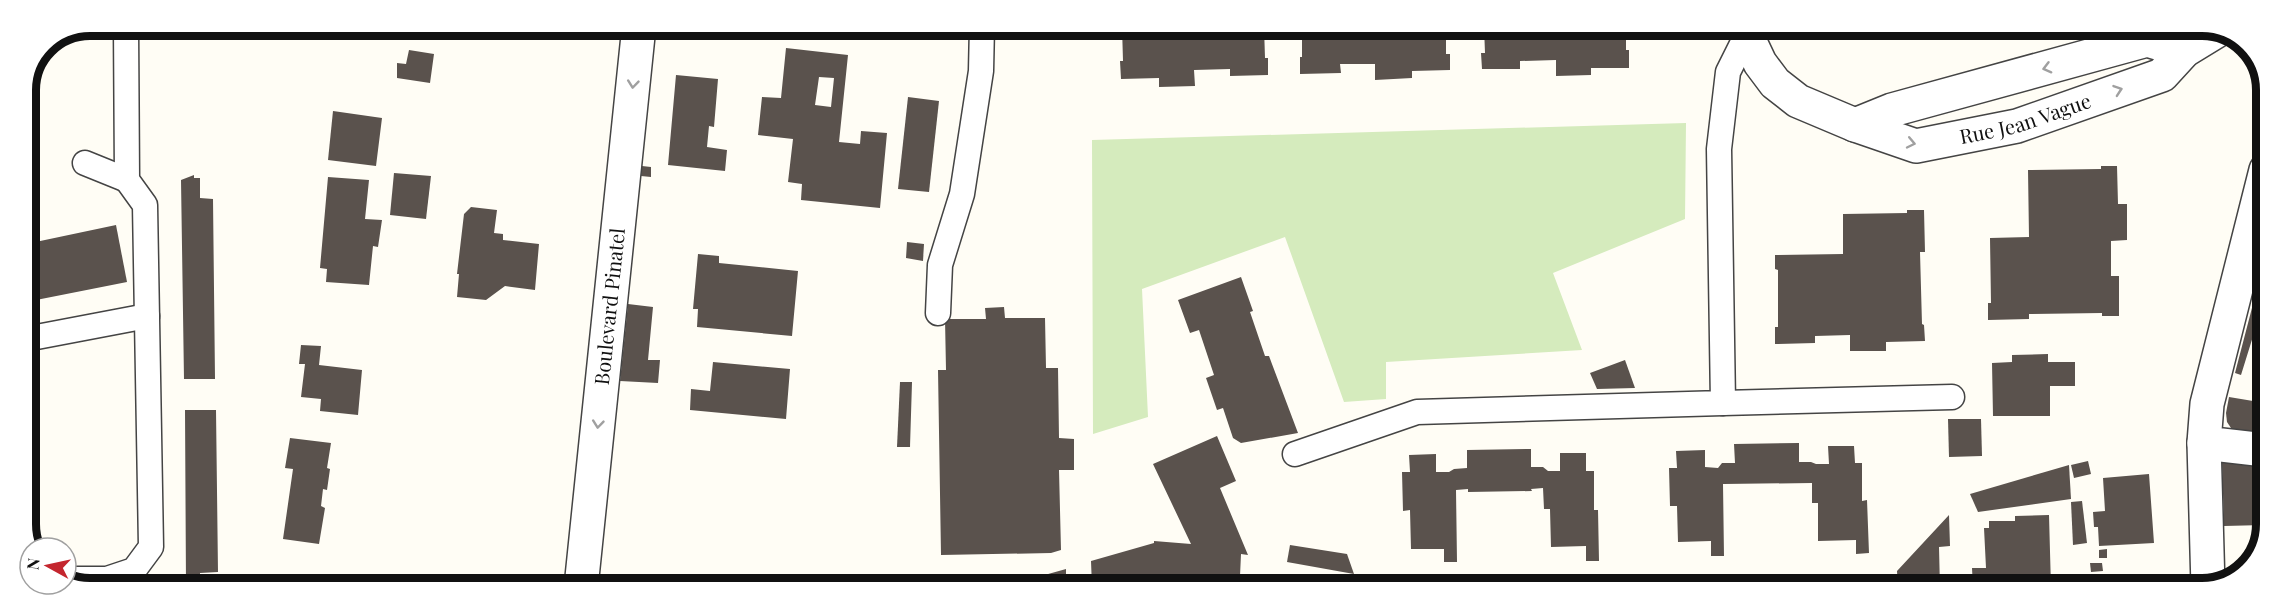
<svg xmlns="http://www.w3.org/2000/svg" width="2292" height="614" font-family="'Playfair Display',serif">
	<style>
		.green { fill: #d5ebbd }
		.building { fill: #5a524d; fill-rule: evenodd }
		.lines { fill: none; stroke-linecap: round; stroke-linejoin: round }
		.service-casing { stroke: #444; stroke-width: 27 }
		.minor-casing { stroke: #444; stroke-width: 36 }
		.service { stroke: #fff; stroke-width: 24 }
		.minor { stroke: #fff; stroke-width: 33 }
		.oneway { stroke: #a0a0a0 }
		.labels { text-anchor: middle; stroke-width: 6; stroke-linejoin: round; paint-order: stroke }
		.street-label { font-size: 20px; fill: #111; stroke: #fff }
		.rim { fill: none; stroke: #111; stroke-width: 8 }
	</style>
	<rect width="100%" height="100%" fill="#fffdf5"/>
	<polygon class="green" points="1686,123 1685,219 1553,273 1582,350 1386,362 1386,399 1344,402 1285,237 1142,289 1148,417 1093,434 1092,140"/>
	<g class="building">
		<polygon points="1122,27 1264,27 1265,58 1268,58 1268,75 1230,76 1230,69 1194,70 1195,86 1159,87 1159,78 1121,79 1120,61 1123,61"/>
		<polygon points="1302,27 1446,27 1446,54 1450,54 1450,70 1412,71 1412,78 1375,80 1375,64 1340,64 1341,73 1300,74 1300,57 1302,57"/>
		<polygon points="1484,27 1626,27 1626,50 1629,50 1629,68 1591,68 1591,75 1556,76 1556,60 1520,61 1520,69 1482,69 1481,53 1485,53"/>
		<path d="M786,48L848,55L839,142L860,144L861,131L887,133L880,208L801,200L802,184L788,182L793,139L758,135L762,97L781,98ZM819,77L834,78L831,107L815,105Z"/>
		<polygon points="409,50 434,54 430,83 397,78 397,63 406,64"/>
		<polygon points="676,75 718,79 714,127 709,126 707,147 727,150 725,171 668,165"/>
		<polygon points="908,97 939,101 929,192 898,189"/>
		<polygon points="333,111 382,118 376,166 328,160"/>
		<polygon points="642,166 651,167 651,177 641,176"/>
		<polygon points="2101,166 2117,166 2118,204 2127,204 2127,240 2111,241 2111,276 2119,276 2119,316 2102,316 2102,313 2029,314 2029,319 1988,320 1988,303 1991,303 1990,238 2029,237 2028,170 2101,169"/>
		<polygon points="394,173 431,176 426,219 390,215"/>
		<polygon points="194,175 194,178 200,178 200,198 213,199 215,379 184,379 181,180"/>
		<polygon points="328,177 369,180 365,219 382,220 378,247 373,246 369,285 326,282 327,269 320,268"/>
		<polygon points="471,207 497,210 494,233 503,234 503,240 539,244 535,290 505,286 486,300 457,297 459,274 457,274 464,214"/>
		<polygon points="1907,210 1924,210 1925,252 1920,252 1922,324 1924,325 1925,341 1886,342 1886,351 1850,351 1850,335 1815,336 1815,343 1775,344 1775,327 1778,327 1778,270 1775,269 1775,255 1843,254 1843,214 1907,213"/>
		<polygon points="116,225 127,282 26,302 26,244"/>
		<polygon points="907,242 924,244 923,261 906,258"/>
		<polygon points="698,254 719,256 719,263 798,271 792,336 697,327 698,309 693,309"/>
		<polygon points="2265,258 2265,318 2259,317 2241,375 2235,373"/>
		<polygon points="1241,277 1253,311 1250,312 1265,356 1269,356 1298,433 1241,443 1233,438 1223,408 1217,410 1206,378 1214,375 1199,330 1190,333 1178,300"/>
		<polygon points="628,304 653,307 648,360 660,360 658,383 620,381"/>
		<polygon points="1004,307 1005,318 1045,318 1046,368 1058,368 1059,438 1074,439 1074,470 1059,470 1061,550 1051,553 941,555 938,370 946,370 945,319 986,319 985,308"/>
		<polygon points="301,345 321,346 319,365 362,370 358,415 320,411 321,399 301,397 305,364 299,364"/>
		<polygon points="2048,354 2048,362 2075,362 2075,386 2050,386 2050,416 1993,416 1992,363 2012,362 2012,355"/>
		<polygon points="1625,360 1635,388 1597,389 1590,373"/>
		<polygon points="713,362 790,369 786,419 690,410 691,389 710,391"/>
		<polygon points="900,382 912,382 910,447 897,447"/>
		<polygon points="2229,397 2265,403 2265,440 2233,431 2227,422 2226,413"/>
		<polygon points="185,410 216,410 218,572 200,573 200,587 186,586"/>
		<polygon points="1948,419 1981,419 1982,456 1949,457"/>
		<polygon points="1217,436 1236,481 1220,488 1248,555 1241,554 1240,576 1254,576 1254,588 1206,588 1206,577 1192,577 1152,580 1152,587 1092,587 1091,561 1154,543 1154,541 1191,544 1153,464"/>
		<polygon points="290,438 331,443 327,468 330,469 327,490 323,489 321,506 325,508 319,544 283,539 293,469 285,468"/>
		<polygon points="1799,443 1799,462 1811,462 1816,464 1829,464 1828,446 1854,446 1855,463 1862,463 1862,501 1867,500 1869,553 1856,554 1856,540 1818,541 1818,503 1812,503 1812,483 1723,484 1724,556 1711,556 1711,541 1678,542 1677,506 1670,506 1669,468 1677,468 1676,451 1705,450 1705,467 1718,468 1722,463 1735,463 1734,444"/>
		<polygon points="1531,449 1531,467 1543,467 1548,471 1560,471 1560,453 1586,453 1586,471 1594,471 1594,510 1598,510 1599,561 1586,561 1586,546 1551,547 1550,509 1544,509 1543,488 1531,489 1532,491 1468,492 1468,489 1456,490 1457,562 1444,562 1444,549 1411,549 1410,510 1403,511 1402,472 1410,472 1409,455 1436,454 1436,472 1449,472 1454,469 1467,468 1467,450"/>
		<polygon points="2088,461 2091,474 2074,478 2071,465"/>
		<polygon points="2222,462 2265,462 2264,525 2224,526"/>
		<polygon points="2069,465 2071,499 1978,512 1970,494"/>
		<polygon points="2149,474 2154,543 2099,546 2098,527 2094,527 2093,512 2105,511 2103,478"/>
		<polygon points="2082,501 2087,543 2073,545 2071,502"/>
		<polygon points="1949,515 1950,546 1939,547 1940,588 1898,588 1897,571"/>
		<polygon points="2049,515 2051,588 1973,588 1972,568 1986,568 1984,528 1989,528 1989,521 2015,521 2015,516"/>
		<polygon points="1290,545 1347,554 1354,574 1287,562"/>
		<polygon points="2107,549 2107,558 2099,558 2099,550"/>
		<polygon points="2090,563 2102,563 2103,571 2091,572"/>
		<polygon points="1066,569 1066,587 1002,587"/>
		<polygon points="1381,579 1421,587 1421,588 1380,588"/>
		<polygon points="753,581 754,587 715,587 714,582"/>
	</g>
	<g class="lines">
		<g class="service-casing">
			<g id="service">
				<polyline points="85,163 127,180"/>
				<polyline points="938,313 940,265 962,194 981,71 982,26"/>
				<polyline points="26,339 147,316"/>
				<polyline points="1723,403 1952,397"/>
				<polyline points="1295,454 1417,412 1723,403 1719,149 1728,72 1746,36"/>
				<polyline points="66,579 107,579 134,570 151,547 145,205 127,180 126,26"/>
			</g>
		</g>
		<g class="minor-casing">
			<g id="minor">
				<path id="s1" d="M1743,27L1760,63L1775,83L1798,101L1855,125L1916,146L2017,126L2162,75L2184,51L2220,29"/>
				<polyline points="1855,125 1892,110 2147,40 2184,51"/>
				<polyline points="2204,443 2208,587"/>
				<polyline points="2265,450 2204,443 2207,404 2266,170"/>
				<path id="s2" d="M581,587L639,26"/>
			</g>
		</g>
		<use href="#service" class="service"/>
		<use href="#minor" class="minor"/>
	</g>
	<defs><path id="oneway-chevron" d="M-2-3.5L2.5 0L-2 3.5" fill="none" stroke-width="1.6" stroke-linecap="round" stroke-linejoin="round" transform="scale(1.5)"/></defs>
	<g class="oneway">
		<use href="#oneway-chevron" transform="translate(2047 68) rotate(165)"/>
		<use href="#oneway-chevron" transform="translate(633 84) rotate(96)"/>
		<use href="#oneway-chevron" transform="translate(2118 90) rotate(-19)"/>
		<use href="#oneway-chevron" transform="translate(1911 143) rotate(12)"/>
		<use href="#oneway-chevron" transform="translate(598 424) rotate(96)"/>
	</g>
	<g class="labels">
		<g class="street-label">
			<text dy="7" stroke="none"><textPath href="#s1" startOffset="333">Rue Jean Vague</textPath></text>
			<text dy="7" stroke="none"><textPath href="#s2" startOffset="282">Boulevard Pinatel</textPath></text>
		</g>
	</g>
	<path d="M0 0H2292V614H0ZM90 36H2202A54 54 0 0 1 2256 90V524A54 54 0 0 1 2202 578H90A54 54 0 0 1 36 524V90A54 54 0 0 1 90 36Z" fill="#fff" fill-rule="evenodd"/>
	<path class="rim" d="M90 36H2202A54 54 0 0 1 2256 90V524A54 54 0 0 1 2202 578H90A54 54 0 0 1 36 524V90A54 54 0 0 1 90 36Z"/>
	<g transform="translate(48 566) rotate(278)"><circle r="28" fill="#ffffff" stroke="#a0a0a0" stroke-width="1.5"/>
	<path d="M0-4.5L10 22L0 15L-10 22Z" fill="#c4262e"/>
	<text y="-9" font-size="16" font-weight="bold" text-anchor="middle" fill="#111111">N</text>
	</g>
</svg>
